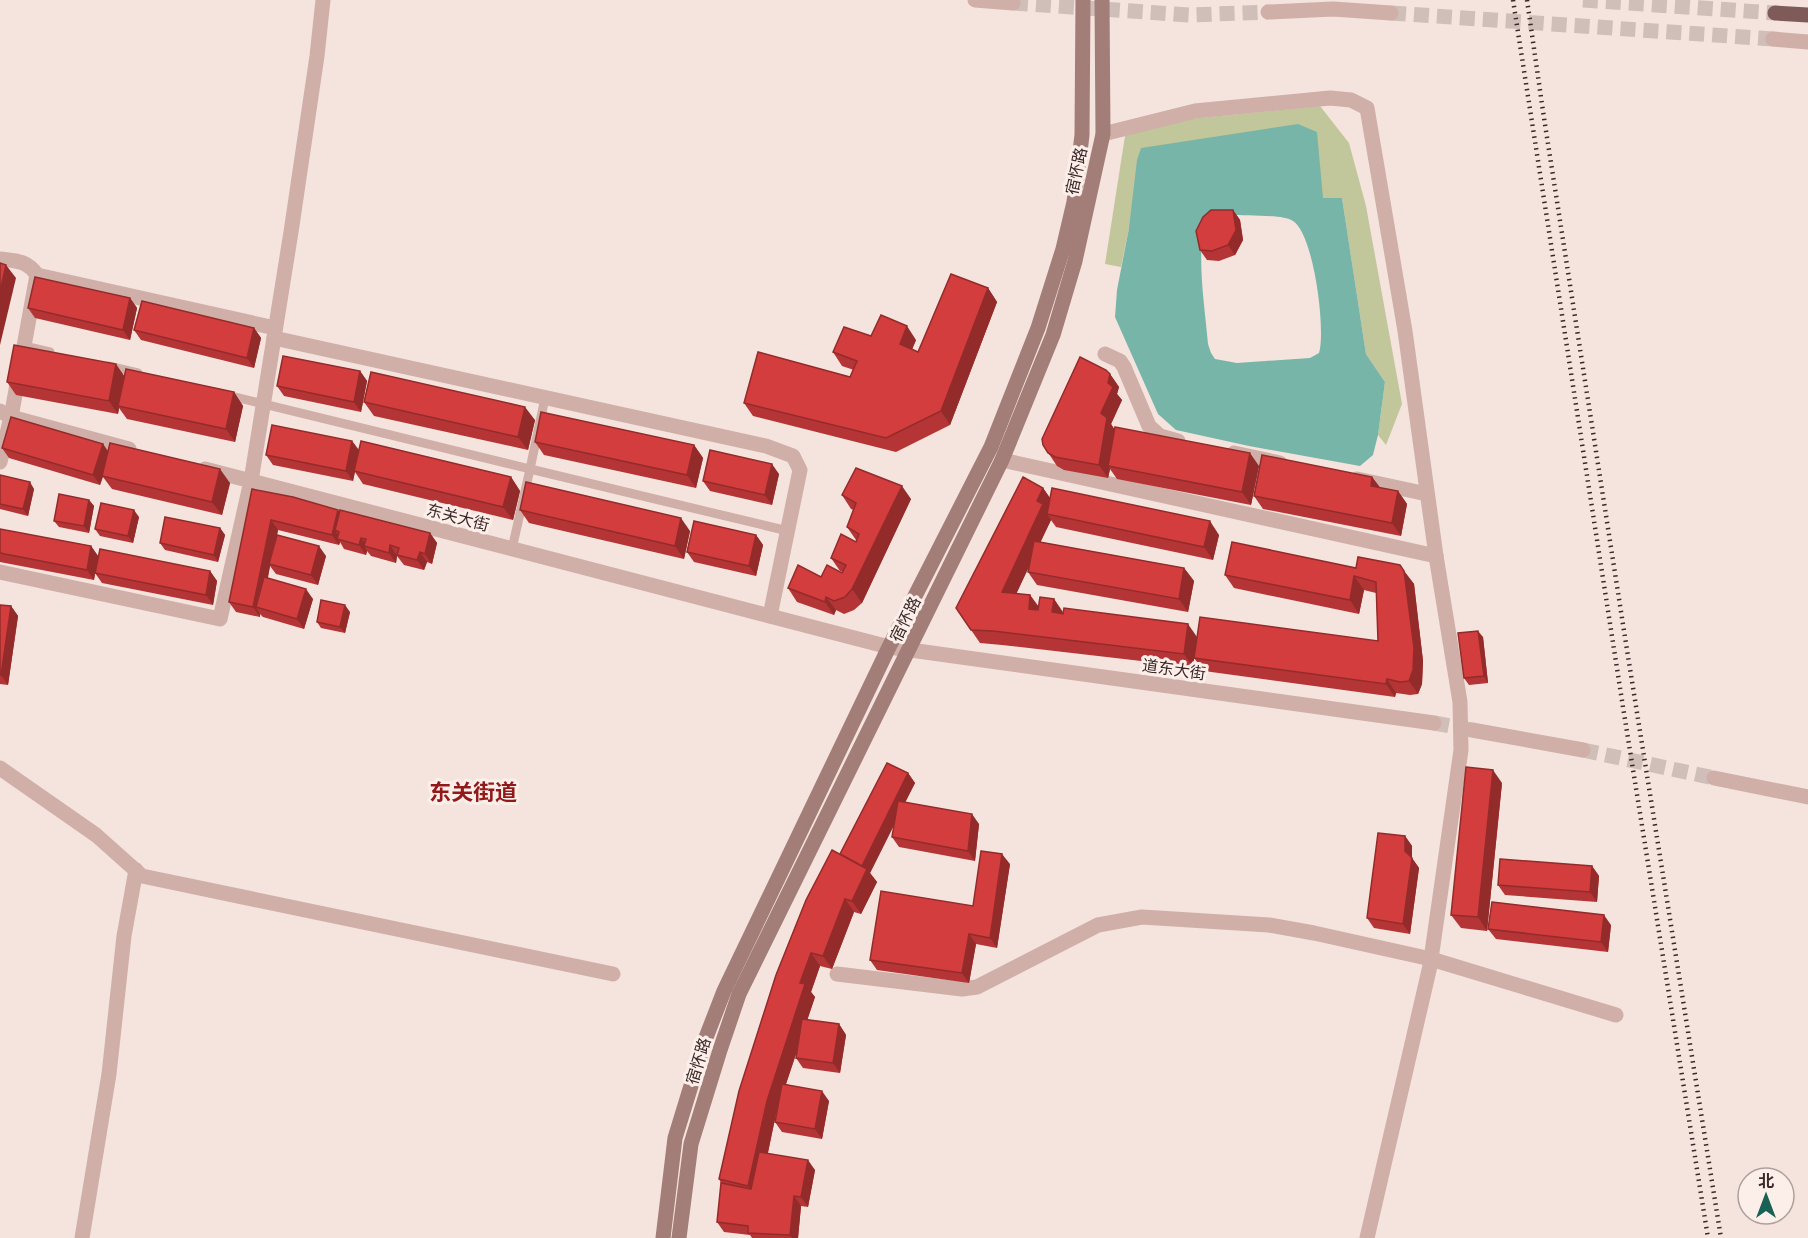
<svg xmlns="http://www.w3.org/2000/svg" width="1808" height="1238" font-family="'PT Sans','Noto Sans SC',sans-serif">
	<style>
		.green { fill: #c2c69b }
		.water { fill: #78b5a9; fill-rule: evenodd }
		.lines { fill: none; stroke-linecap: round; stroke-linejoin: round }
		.minor-tunnel { stroke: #d0beb9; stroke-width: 15; stroke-dasharray: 15 8; stroke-linecap: butt }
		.tertiary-tunnel { stroke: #d0beb9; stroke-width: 15; stroke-dasharray: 15 8; stroke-linecap: butt }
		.primary-tunnel { stroke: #d0beb9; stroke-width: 15; stroke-dasharray: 15 8; stroke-linecap: butt }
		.service { stroke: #cfafa7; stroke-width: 9 }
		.minor { stroke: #cfafa7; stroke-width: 15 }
		.tertiary { stroke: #cfafa7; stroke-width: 15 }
		.secondary { stroke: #a37d78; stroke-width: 15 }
		.primary { stroke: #7e5b58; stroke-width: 15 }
		.rail { stroke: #3a2928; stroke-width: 4.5; stroke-dasharray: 1.5 4.5; stroke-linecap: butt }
		.wall { fill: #b53435 }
		.shaded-wall { fill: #942b2b }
		.building { fill: #d33d3e; stroke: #942b2b; stroke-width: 1.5 }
		.labels { text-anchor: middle; stroke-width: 6; stroke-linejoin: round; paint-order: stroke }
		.street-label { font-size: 16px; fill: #3a2928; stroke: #fcefea }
		.district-label { font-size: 22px; font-weight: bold; fill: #931819; stroke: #fcefea }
	</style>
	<rect width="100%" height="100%" fill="#f5e3dd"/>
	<polygon class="green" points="1320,106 1349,143 1366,206 1402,404 1386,445 1378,435 1385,382 1366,354 1342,198 1129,228 1121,267 1105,264 1125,136 1169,121"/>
	<path class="water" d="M1298,124L1317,132L1323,198H1342L1366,354L1385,382L1378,435L1373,455L1360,466L1249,446L1176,430L1158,414L1115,317L1117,290L1129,228L1137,160L1141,148ZM1230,215C1244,216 1283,214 1293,221C1314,234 1326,331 1319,353L1310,358L1237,363L1215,359L1211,353L1208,344C1205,309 1199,273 1202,238Z"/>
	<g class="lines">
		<g class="minor-tunnel">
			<polyline points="1434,723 1472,730"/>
			<polyline points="1583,750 1714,778"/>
		</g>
		<g class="tertiary-tunnel">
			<polyline points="1013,3 1189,15 1268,12"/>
			<polyline points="1391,13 1773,39"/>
		</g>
		<polyline class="primary-tunnel" points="1583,0 1775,13"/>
		<g class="service">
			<polyline points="24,346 50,352"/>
			<polyline points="108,366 138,373"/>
			<polyline points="227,395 530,469 512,549"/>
			<polyline points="545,398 530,469 788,531"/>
		</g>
		<g class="minor">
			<path d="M0,259C16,261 27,260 37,275"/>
			<polyline points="274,338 766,446 793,456 800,470 770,616"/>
			<polyline points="1105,354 1120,361 1124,367 1149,426 1160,436 1178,441"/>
			<polyline points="0,411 11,417 129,449"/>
			<polyline points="1234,453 1280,463"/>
			<polyline points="1002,460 1436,556"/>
			<polyline points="0,462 11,417 37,275 275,328"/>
			<polyline points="205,469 889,647 1434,723"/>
			<polyline points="1357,479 1427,494"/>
			<polyline points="0,572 220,619 251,481 291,232 317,56 323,0"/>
			<polyline points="1472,730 1583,750"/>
			<polyline points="0,768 96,835 142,876 613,974"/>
			<polyline points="1714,778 1808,797"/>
			<polyline points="837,974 962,989 977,987 1098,925 1142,917 1269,925 1314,933 1431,959 1616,1015"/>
			<polyline points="82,1238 109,1074 124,936 136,870"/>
		</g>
		<g class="tertiary">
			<polyline points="975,0 1013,3"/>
			<polyline points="1268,12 1333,9 1391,13"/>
			<polyline points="1773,39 1808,42"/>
			<polyline points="1103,134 1195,111 1330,98 1351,100 1367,108 1405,331 1436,556 1460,702 1461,750 1430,966 1367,1238"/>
		</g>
		<g class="secondary">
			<polyline points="663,1238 675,1138 705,1040 724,991 889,647 991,447 1038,328 1063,249 1074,202 1082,135 1083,0"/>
			<polyline points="679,1238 691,1144 720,1050 739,994 1002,460 1053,335 1075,261 1103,134 1102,0"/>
		</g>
		<polyline class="primary" points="1775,13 1808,15"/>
		<g class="rail">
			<polyline points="1513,0 1623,707 1708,1238"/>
			<polyline points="1527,0 1544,118 1627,650 1721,1238"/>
		</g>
	</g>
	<g class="wall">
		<polygon points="1233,210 1240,220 1243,240 1235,255 1219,261 1207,260 1200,250"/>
		<polygon points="988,288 997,302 950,425 896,452 753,416 744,403 850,377 854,370 842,366 833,352 871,336 916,340 912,349 918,352"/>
		<polygon points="130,298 137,308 130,340 35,318 28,308"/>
		<polygon points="254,328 261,338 254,368 141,340 134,330"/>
		<polygon points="360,371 367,381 361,412 284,396 277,386"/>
		<polygon points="1110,374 1119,387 1117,394 1122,400 1111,424 1115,430 1259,466 1251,505 1117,479 1110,469 1108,478 1064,470 1057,466 1043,445"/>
		<polygon points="7,382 234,392 243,406 235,442 127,419 119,408 118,414 16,395"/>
		<polygon points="364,402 535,420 528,450 374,416"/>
		<polygon points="352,441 359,450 511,477 520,491 513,520 363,484 355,472 353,481 273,465 266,455"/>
		<polygon points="535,442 694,445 703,458 696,488 544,455"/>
		<polygon points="103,444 108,452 230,483 222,515 112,489 103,477 100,485 9,458 2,448"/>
		<polygon points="779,474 772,505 710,491 703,481"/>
		<polygon points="0,475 34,489 28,516 0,509"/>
		<polygon points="1372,477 1380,488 1398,491 1407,504 1401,536 1263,509 1254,496"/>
		<polygon points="1043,488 1050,498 1219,535 1213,560 1056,527 1051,520 1040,542 1184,568 1194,581 1188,612 1037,585 1028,572 1029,566 1016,594 1030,595 1039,607 1054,599 1063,612 1197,637 1378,641 1376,593 1364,590 1359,614 1234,588 1225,575 1356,568 1404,571 1414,584 1423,661 1422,684 1418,694 1410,695 1396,693 1395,697 1204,671 1194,658 1193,667 1002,645 980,643 956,608"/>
		<polygon points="252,489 340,512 430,533 437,543 432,564 427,562 424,570 404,565 397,556 396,563 371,556 367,551 366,555 344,549 340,542 339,545 278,530 277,535 326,556 318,585 276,574 270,566 268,578 313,599 304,629 263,617 260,614 260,617 236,612 229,602"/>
		<polygon points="842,495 911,499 862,603 854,610 844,614 836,610 834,615 797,602 788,588 821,577 842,573 843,572 840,571 831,558 856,542 856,540 847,527 854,510 851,509"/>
		<polygon points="89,500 94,506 89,533 59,527 54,521"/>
		<polygon points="520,510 690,531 684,559 529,523"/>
		<polygon points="139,517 133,543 100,536 95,529"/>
		<polygon points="220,528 225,535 218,562 165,550 160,543"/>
		<polygon points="0,529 91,546 98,556 210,571 217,581 213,605 102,583 95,573 94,580 0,562"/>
		<polygon points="756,535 763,545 756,576 694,562 687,552"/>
		<polygon points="0,605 11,606 18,616 8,685 0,684"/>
		<polygon points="350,612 345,633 321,628 317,622"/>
		<polygon points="1483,637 1488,683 1469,685 1464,678"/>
		<polygon points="908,773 915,783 905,802 979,824 975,861 899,847 892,837 895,823 870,873 877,882 861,914 854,912 832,969 820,966 811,992 815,997 807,1020 839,1024 846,1035 840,1073 803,1068 796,1058 797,1051 786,1084 829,1101 822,1139 782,1132 775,1122 778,1110 776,1114 768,1153 815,1170 808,1207 801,1206 798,1238 752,1238 750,1235 724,1232 717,1222 721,1183 719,1179 840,854"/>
		<polygon points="1502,783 1487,931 1461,928 1451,915"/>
		<polygon points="1405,836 1412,846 1412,858 1419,868 1410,934 1374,928 1367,918"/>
		<polygon points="1010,864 997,948 976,944 969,983 877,970 870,960 973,906"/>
		<polygon points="1592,866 1599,876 1597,902 1505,895 1498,885"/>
		<polygon points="1611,925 1608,952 1496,939 1488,929"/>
	</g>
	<g class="shaded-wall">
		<polygon points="1233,210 1240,220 1243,240 1235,255 1228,245"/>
		<polygon points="6,265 16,278 0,345 0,292"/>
		<polygon points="988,288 997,302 950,425 941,411"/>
		<polygon points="130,298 137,308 130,340 123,330"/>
		<polygon points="907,326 916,340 909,357 900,344"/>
		<polygon points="254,328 261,338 254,368 247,358"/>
		<polygon points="116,364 125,377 118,406 119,408 118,414 109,401"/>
		<polygon points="360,371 367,381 361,412 354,402"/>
		<polygon points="1110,374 1119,387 1117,394 1122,400 1111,424 1116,432 1108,466 1110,469 1108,478 1099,465 1101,413"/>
		<polygon points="234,392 243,406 235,442 226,429"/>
		<polygon points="525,407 535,420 528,450 518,437"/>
		<polygon points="352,441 359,451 353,481 346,471"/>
		<polygon points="103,444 110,454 100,485 93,475"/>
		<polygon points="694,445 703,458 696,488 687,475"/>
		<polygon points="1250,453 1259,466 1251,505 1242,492"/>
		<polygon points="772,464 779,474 772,505 765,495"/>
		<polygon points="220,469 230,483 222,515 212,502"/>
		<polygon points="511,477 520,491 513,520 503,507"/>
		<polygon points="1372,477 1382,490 1371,486"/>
		<polygon points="30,482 34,489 28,516 23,509"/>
		<polygon points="902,486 911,499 862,603 852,589"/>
		<polygon points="1043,488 1052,501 1047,514 1051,520 1011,605 1002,592 1037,501"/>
		<polygon points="1398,491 1407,504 1401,536 1392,523"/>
		<polygon points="89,500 94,506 89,533 84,526"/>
		<polygon points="134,510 139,517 133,543 128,536"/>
		<polygon points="338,510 345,520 339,532 335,530 340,539 337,539 340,542 339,545 332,535"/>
		<polygon points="681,518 690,531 684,559 675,546"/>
		<polygon points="271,520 278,530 271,565 269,564 270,566 261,609 256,607 260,614 260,617 253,607"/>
		<polygon points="1210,521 1219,535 1213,560 1204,547"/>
		<polygon points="220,528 225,535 218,562 214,555"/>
		<polygon points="430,533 437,543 432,564 425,554"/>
		<polygon points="756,535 763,545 756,576 749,566"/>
		<polygon points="361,538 368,547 364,546 367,551 366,555 359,545"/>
		<polygon points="390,545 397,556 396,563 389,553"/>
		<polygon points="91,546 98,556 94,580 87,570"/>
		<polygon points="319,546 326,556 318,585 311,575"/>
		<polygon points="420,552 427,562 424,570 417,560"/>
		<polygon points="1184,568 1194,581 1188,612 1179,599"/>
		<polygon points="210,571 217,581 213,605 206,595"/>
		<polygon points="1404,571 1414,584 1423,661 1422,684 1418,694 1409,681"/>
		<polygon points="1354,576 1364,590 1359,614 1350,600"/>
		<polygon points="306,589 313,599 304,629 297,619"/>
		<polygon points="1030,595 1040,609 1038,623 1029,609"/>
		<polygon points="826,597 836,610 834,615 825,602"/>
		<polygon points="1054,599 1063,613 1062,625 1052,612"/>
		<polygon points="345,605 350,612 345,633 340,627"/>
		<polygon points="11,606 18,616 8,685 1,675"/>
		<polygon points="1188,624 1197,637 1193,667 1184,654"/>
		<polygon points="1478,631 1483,637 1488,683 1484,676"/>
		<polygon points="1387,679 1396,693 1395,697 1386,684"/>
		<polygon points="1493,770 1502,783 1487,931 1478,917"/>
		<polygon points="908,773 915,783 870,873 877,882 861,914 852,901 861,868"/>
		<polygon points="972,814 979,824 975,861 968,851"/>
		<polygon points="1405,836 1412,846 1412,861 1405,851"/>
		<polygon points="1002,854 1010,864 997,948 990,938"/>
		<polygon points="1412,858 1419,868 1410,934 1403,924"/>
		<polygon points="1592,866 1599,876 1597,902 1590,892"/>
		<polygon points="845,899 854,912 832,969 823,956"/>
		<polygon points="1604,915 1611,925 1608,952 1601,942"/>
		<polygon points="969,934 976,944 969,983 962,973"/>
		<polygon points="811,953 820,966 811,992 815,997 776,1114 758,1199 748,1186 767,1101 800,983"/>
		<polygon points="839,1024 846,1035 840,1073 833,1063"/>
		<polygon points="822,1091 829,1101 822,1139 815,1129"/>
		<polygon points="808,1160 815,1170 808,1207 801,1197"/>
		<polygon points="794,1196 801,1206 798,1238 792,1238 790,1235"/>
	</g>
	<g class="building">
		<polygon points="1211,210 1233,210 1236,230 1228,245 1212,251 1200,250 1196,231 1203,217"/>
		<polygon points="0,263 6,265 0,292"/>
		<polygon points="951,274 988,288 941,411 886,438 744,403 758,352 850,377 857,361 833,352 844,327 871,336 881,315 907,326 900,344 918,352"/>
		<polygon points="35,277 130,298 123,330 28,308"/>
		<polygon points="142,301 254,328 247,358 134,330"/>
		<polygon points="14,345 116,364 109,401 7,382"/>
		<polygon points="283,356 360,371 354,402 277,386"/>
		<polygon points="1080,357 1106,370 1110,374 1108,383 1113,387 1101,413 1107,418 1099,465 1055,457 1048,453 1043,445 1042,439"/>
		<polygon points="126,369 234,392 226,429 118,406"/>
		<polygon points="371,372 525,407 518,437 364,402"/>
		<polygon points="541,412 694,445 687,475 535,442"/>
		<polygon points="11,417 103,444 93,475 2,448"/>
		<polygon points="272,425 352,441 346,471 266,455"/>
		<polygon points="1115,427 1250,453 1242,492 1108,466"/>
		<polygon points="361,441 511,477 503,507 354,471"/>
		<polygon points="110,443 220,469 212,502 102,476"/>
		<polygon points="710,450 772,464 765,495 703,481"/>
		<polygon points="1262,455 1372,477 1371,486 1398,491 1392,523 1254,496"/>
		<polygon points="856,468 902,486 852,589 845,597 834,601 826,597 825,602 788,588 798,565 821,577 827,565 842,573 846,565 831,558 841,534 856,542 859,534 847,527 856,503 842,495"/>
		<polygon points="0,475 30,482 23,509 0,504"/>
		<polygon points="1023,477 1043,488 1037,501 1043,504 1002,592 1030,595 1029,609 1038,610 1040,597 1054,599 1052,612 1063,614 1064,608 1188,624 1184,654 993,631 971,630 956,608"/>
		<polygon points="526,482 681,518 675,546 520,510"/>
		<polygon points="1052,488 1210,521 1204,547 1047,514"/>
		<polygon points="252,489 293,497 338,510 332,535 271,520 253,607 229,602"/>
		<polygon points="59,494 89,500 84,526 54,521"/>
		<polygon points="101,503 134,510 128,536 95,529"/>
		<polygon points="340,510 430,533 425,554 420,552 417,560 397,555 399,548 390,545 389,553 364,546 366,539 361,538 359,545 337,539 339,532 335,530"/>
		<polygon points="165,517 220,528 214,555 160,543"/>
		<polygon points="694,521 756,535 749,566 687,552"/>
		<polygon points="0,529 91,546 87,570 0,553"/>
		<polygon points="277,535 319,546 311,575 269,564"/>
		<polygon points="1034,541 1184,568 1179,599 1028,572"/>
		<polygon points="1232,542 1356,568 1358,557 1400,565 1404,571 1414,648 1413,670 1409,681 1400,682 1387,679 1386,684 1194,658 1200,617 1378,641 1376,582 1354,576 1350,600 1225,575"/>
		<polygon points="100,549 210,571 206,595 95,573"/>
		<polygon points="264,577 306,589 297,619 256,607"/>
		<polygon points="321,600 345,605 340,627 317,622"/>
		<polygon points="0,605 11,606 1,675 0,675"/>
		<polygon points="1478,631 1484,676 1464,678 1458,633"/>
		<polygon points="887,763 908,773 862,866 840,854"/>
		<polygon points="1466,767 1493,770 1478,917 1451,915"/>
		<polygon points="898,801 972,814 968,851 892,837"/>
		<polygon points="1378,833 1405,836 1405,851 1412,858 1403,924 1367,918"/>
		<polygon points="832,850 867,869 852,901 845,899 823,956 811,953 800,983 805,984 767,1101 748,1186 719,1179 739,1091 776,975 806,900"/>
		<polygon points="981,851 1002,854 990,938 969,934 962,973 870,960 881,891 973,906"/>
		<polygon points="1500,859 1592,866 1590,892 1498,885"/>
		<polygon points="1492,902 1604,915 1601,942 1488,929"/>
		<polygon points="802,1019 839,1024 833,1063 796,1058"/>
		<polygon points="782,1084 822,1091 815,1129 775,1122"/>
		<polygon points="759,1152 808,1160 801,1197 794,1196 790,1235 748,1233 748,1226 717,1222 721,1183 751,1189"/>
	</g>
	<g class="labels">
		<g class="street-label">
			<text transform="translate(1076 171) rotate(-78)" y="6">宿怀路</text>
			<text transform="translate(458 517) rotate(15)" y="6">东关大街</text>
			<text transform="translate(905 619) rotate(-64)" y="6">宿怀路</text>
			<text transform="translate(1174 669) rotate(8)" y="6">道东大街</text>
			<text transform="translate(698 1061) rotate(-73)" y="6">宿怀路</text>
		</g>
		<g class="district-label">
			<text x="473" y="800">东关街道</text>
		</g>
	</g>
	<g transform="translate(1766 1196)"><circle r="28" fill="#fcefea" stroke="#aea09c" stroke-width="1.5"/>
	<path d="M0-4.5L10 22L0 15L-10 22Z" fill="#196154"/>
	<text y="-9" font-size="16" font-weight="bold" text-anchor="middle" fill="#3a2928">北</text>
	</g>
</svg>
